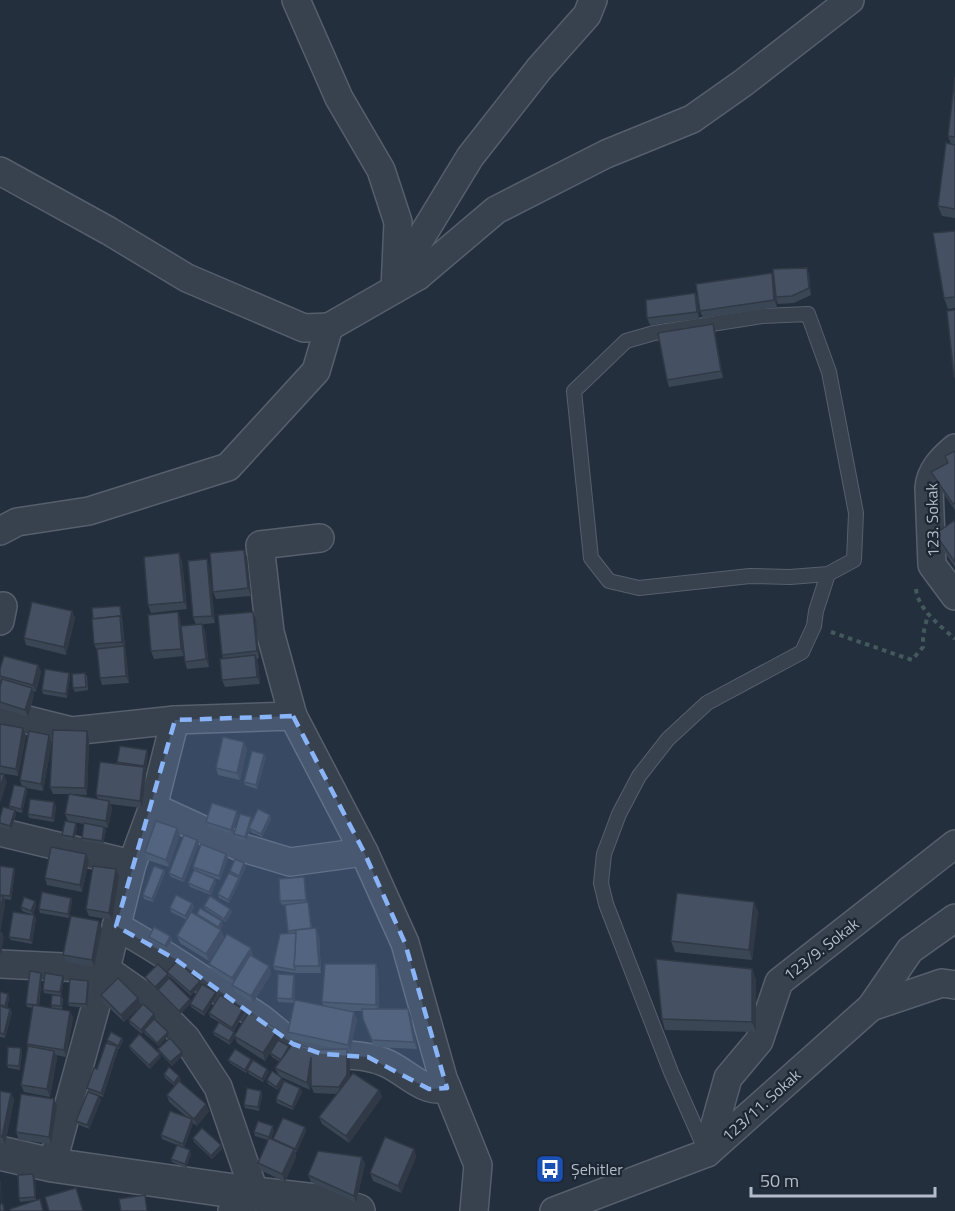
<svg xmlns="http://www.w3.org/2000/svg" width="955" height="1211" font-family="'Titillium Web',sans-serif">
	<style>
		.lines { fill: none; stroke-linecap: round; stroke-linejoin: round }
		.service-casing { stroke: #565f6c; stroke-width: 16 }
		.minor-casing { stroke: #565f6c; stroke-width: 30 }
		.tertiary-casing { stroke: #565f6c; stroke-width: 36 }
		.path { stroke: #44595c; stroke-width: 4; stroke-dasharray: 4.5 4.5; stroke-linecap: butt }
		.service { stroke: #38414e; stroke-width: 14 }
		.minor { stroke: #38414e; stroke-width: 27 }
		.tertiary { stroke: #38414e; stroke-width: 33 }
		.wall { fill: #3b4654 }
		.shaded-wall { fill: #303945 }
		.building { fill: #455162; stroke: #303945; stroke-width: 1.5 }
		.marked { fill: #8ab4f8; fill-opacity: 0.2; stroke: #8ab4f8; stroke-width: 4.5; stroke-dasharray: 12 8; stroke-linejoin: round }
		.labels { text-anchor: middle; stroke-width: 4.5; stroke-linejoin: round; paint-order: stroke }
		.street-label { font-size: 16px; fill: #b4bcc9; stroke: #1d2633 }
		.poi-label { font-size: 16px; fill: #b4bcc9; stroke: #1d2633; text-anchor: start }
	</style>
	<rect width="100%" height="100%" fill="#242f3e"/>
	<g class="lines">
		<g class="service-casing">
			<polyline id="service" points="705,1149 671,1072 606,904 601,883 604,854 619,814 639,776 668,739 707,703 802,652 814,626 816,611 828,574 854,560 856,513 829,372 808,314 762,316 654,333 626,341 574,391 591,558 609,581 639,588 750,576 790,577 828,574"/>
		</g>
		<g class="minor-casing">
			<g id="minor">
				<polyline points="296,0 339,98 381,170 398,222 395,289"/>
				<polyline points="0,171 109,231 187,278 304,328 329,327"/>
				<polyline points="418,276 414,249 470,157 539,69 587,15 593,0"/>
				<path d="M955,448C942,459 930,471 929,488L932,565L955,596"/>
				<polyline points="0,531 17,522 89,511 228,467 316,371 329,327 418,276 496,210 606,154 692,119 743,83 850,0"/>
				<polyline points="0,621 3,606"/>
				<polyline points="0,713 72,731 175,720 293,716 364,852 405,943 443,1078 478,1165 474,1211"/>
				<polyline points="293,716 270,632 260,545 320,538"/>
				<polyline points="153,807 240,847 290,862 364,852"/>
				<polyline points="0,832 132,864"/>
				<path d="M116,926C166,953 209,985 256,1015C271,1024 281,1038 297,1045C325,1059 357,1050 386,1063C407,1072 423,1094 447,1088"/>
				<polyline points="0,964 106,969 143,995 186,1038 218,1087 255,1194 232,1211"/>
				<polyline points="871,1007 910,950 955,918"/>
				<polyline points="707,1153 728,1078 759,1041 779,982 955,844"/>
				<polyline points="52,1165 106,969 132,864 153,807 175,720"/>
				<polyline points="554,1211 707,1153 871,1007 942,983 955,985"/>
			</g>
		</g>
		<g class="tertiary-casing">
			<polyline id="tertiary" points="0,1153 52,1165 255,1194 325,1202 358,1211"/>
		</g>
		<g class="path">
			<path d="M916,589C918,610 941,626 955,639"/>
			<polyline points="831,632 912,660 923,647 923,635 928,614"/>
		</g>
		<use href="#service" class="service"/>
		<use href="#minor" class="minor"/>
		<use href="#tertiary" class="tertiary"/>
	</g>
	<g class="wall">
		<polygon points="955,77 955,218 942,216 938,206 951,144 948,136"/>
		<polygon points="955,231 955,308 948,309 944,298"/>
		<polygon points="807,268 809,275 811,295 794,303 778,304 776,298 777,307 703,318 700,311 772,273 774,279"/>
		<polygon points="695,293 698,300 699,319 650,325 647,318"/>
		<polygon points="713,324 715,331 723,378 669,387 667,380"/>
		<polygon points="955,451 955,510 934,480 931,472 948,463 945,456"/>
		<polygon points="955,520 955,567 939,544 935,534"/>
		<polygon points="244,550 247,557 251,596 216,599 213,592"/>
		<polygon points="179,553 182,561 187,609 151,613 148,605"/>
		<polygon points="207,559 209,566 215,623 196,625 193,617"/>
		<polygon points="121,609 129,683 102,685 100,678 97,651 94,644"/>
		<polygon points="72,611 75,618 66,655 26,645 24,638"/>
		<polygon points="178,612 180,619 184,656 154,659 151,651"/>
		<polygon points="256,619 259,658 257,659 258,662 260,684 225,687 222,680 223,658 222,655"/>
		<polygon points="202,624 205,631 209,667 187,669 185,662"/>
		<polygon points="38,665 41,672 36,692 33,691 34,695 28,717 0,708 0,687 1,682 0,680 0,669"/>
		<polygon points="69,673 70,676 67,698 43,694 42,690"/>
		<polygon points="85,673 87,676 88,690 75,692 73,688"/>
		<polygon points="0,724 23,728 26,736 18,776 0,773"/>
		<polygon points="87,731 89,739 87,795 69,794 98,799 96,795 118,764 117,762 148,754 146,770 145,770 146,774 142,808 110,804 112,808 108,828 105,827 106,830 103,844 83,841 82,838 84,824 68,821 65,814 69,794 53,794 50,787"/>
		<polygon points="52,742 43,791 26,788 27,791 22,813 15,811 16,814 11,830 0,827 0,818 10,809 9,806 22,787 20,780"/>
		<polygon points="247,749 240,780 218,775 216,768"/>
		<polygon points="266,757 257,789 245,785 244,782"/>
		<polygon points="56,806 54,822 29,818 28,814"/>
		<polygon points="238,815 232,834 207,826 206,822"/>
		<polygon points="270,815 271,819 262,837 251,832 250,829 246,841 235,838 234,834 252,821 251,824"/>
		<polygon points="77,827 74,841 64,839 62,835"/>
		<polygon points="177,828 180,835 169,867 147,860 145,852"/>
		<polygon points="199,843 184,882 171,877 169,873"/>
		<polygon points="86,854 89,861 82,892 47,885 45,878"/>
		<polygon points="228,857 220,880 200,873 216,882 211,895 190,887 188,883 194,870 193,867"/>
		<polygon points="0,866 14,868 15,871 11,900 4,899 5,903 0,933"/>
		<polygon points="246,867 240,879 239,879 240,881 229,903 219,898 218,894 231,874 230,871"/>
		<polygon points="164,870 165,873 153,902 144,899 143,895"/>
		<polygon points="119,876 112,920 89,916 86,909"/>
		<polygon points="305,880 307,902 309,906 312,928 319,935 321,973 296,973 275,970 273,966 289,934 288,931 287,904 282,905 280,901"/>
		<polygon points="71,898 72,901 69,918 40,913 39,909"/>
		<polygon points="35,901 36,905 33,915 22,911 21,907"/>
		<polygon points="754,902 758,912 752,960 675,952 671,941"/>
		<polygon points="192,903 194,907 187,919 197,916 223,925 220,929 224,937 209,961 180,943 177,936 187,920 171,912 170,908"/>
		<polygon points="204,906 230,909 232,912 226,922 205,909"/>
		<polygon points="34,915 36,919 32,944 11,940 9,937"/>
		<polygon points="99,921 102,929 94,967 66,962 63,955"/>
		<polygon points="170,936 172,940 166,949 150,940 149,937"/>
		<polygon points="253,955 252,957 269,966 271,974 253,1003 235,992 233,984 212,971 209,964"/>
		<polygon points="177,961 200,981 201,984 191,996 169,976 169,978 190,999 191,1002 216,992 217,995 204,1016 191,1007 190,1004 180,1014 159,993 158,990 162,985 156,991 147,981 145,977 167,973"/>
		<polygon points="376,964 378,971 379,1009 408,1009 411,1016 417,1049 374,1047 363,1019 362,1011 346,1011 357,1019 350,1052 348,1052 350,1056 350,1076 379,1090 382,1097 349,1143 322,1124 319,1117 337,1094 314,1093 311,1086 311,1079 310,1090 279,1076 278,1090 268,1084 267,1080 278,1074 275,1068 280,1062 272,1057 270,1053 289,1046 289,1048 311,1050 337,1049 291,1039 288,1032 324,1006 322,1002"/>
		<polygon points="752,969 756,980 756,1032 665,1030 662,1019"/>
		<polygon points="294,975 295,978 294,1003 278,1002 277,998"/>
		<polygon points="42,976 39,1006 52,1008 51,1005 56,995 44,993 43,990 63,976 64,979 61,996 63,999 62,1010 70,1011 73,1018 66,1057 56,1055 57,1058 50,1097 24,1092 21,1085 28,1046 27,1044 33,1008 27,1007 26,1004"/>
		<polygon points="89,984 87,1008 69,1006 68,1003"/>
		<polygon points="0,992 8,994 9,998 7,1008 12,1012 5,1038 0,1037"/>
		<polygon points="101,995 138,998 141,1005 124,1022 103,1002"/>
		<polygon points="209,1013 244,1013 234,1031 235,1034 278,1030 280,1037 265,1061 237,1043 235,1037 230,1045 214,1035 213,1032 219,1022 210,1017"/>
		<polygon points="154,1014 156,1018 154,1019 168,1032 169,1035 159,1046 145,1034 144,1031 142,1034 130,1024 129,1020"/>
		<polygon points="122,1038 123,1041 119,1049 118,1049 118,1050 103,1097 91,1093 99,1096 101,1100 89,1129 77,1124 76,1121 89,1092 87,1088 108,1043 107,1040"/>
		<polygon points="129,1046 161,1057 150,1069 130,1049"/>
		<polygon points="158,1049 182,1052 183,1055 172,1066 159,1052"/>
		<polygon points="22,1052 20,1070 8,1068 7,1065"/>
		<polygon points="228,1060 252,1062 267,1069 269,1072 263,1082 249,1074 248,1071 246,1073 230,1063"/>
		<polygon points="164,1074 181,1080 180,1081 209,1111 197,1126 193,1123 184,1148 162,1139 161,1135 188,1118 169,1102 167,1095 175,1086 165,1078"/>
		<polygon points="300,1088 302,1092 293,1110 277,1103 276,1099"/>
		<polygon points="0,1091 11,1093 14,1100 5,1144 0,1143"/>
		<polygon points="261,1091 262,1095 259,1111 245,1108 244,1105"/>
		<polygon points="57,1106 51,1144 19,1140 16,1132"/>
		<polygon points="305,1127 306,1131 296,1153 295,1152 296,1157 285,1182 260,1170 258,1163 268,1140 255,1136 254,1132 274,1130 271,1139 274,1140 273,1139"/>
		<polygon points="193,1138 221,1145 222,1149 212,1159 194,1142"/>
		<polygon points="414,1149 416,1157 401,1193 373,1181 370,1173"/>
		<polygon points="191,1154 186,1168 172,1162 171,1159"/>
		<polygon points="362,1157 365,1164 356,1203 311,1182 308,1175"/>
		<polygon points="35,1178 36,1200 20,1202 19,1198"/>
	</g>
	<g class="shaded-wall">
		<polygon points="807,268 809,275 811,295 809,288"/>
		<polygon points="772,273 775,280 777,307 774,300"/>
		<polygon points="695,293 698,300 699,319 697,312"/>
		<polygon points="713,324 715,331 723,378 721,371"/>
		<polygon points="244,550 247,557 251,596 248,588"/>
		<polygon points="179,553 182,561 187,609 184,602"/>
		<polygon points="207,559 209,566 215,623 212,616"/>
		<polygon points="72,611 75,618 66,655 64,647"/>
		<polygon points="178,612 180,619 184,656 181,649"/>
		<polygon points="253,612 256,619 259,658 257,651"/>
		<polygon points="120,616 122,623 125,649 122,642"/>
		<polygon points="202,624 205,631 209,667 206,659"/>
		<polygon points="124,646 126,653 129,683 126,676"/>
		<polygon points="255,655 258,662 260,684 257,677"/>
		<polygon points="38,665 41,672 36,692 33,685"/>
		<polygon points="69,673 70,676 67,698 66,694"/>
		<polygon points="32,688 34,695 28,717 25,710"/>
		<polygon points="23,728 26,736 18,776 16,769"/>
		<polygon points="87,731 89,739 87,795 85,788"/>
		<polygon points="49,735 52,742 43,791 41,784"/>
		<polygon points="244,742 247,749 240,780 237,773"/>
		<polygon points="147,750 148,754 146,770 144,766"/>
		<polygon points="264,754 266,757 257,789 256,785"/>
		<polygon points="144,767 146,774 142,808 140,801"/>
		<polygon points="4,775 7,782 0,804 0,788"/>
		<polygon points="26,787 27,791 22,813 21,809"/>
		<polygon points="109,801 112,808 108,828 106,821"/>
		<polygon points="54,802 56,806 54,822 52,818"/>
		<polygon points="15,810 16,814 11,830 10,826"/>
		<polygon points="237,811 238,815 232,834 231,830"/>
		<polygon points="270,815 271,819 262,837 261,834"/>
		<polygon points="251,817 252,821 246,841 245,837"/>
		<polygon points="76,823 77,827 74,841 73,837"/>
		<polygon points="104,827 106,830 103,844 102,841"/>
		<polygon points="177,828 180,835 169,867 166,860"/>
		<polygon points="197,840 199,843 184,882 182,879"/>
		<polygon points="86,854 89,861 82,892 80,885"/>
		<polygon points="226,854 228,857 220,880 219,876"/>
		<polygon points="244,863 246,867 240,879 239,876"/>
		<polygon points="14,868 15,871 11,900 10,896"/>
		<polygon points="116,869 119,876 112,920 109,913"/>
		<polygon points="164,870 165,873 153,902 152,899"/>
		<polygon points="304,877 305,880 307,903 306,900"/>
		<polygon points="239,878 240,881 229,903 228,900"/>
		<polygon points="215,879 216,882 211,895 209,892"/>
		<polygon points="3,896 5,903 0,933 0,911"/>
		<polygon points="71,898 72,901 69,918 68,914"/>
		<polygon points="35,901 36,905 33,915 31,911"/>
		<polygon points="754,902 758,912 752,960 749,950"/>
		<polygon points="192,903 194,907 187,920 185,916"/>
		<polygon points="230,909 232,912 226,922 224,919"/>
		<polygon points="34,915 36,919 32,944 30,940"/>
		<polygon points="99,921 102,929 94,967 92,960"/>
		<polygon points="222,921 223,925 219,931 218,927"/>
		<polygon points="316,928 319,935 321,973 319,966"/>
		<polygon points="221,930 224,937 209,961 206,954"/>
		<polygon points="2,933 4,937 1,956 0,952"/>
		<polygon points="170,936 172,940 166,949 165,946"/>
		<polygon points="251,948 253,955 235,986 232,978"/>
		<polygon points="376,964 378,971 379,1012 376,1005"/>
		<polygon points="269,966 271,974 253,1003 251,996"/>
		<polygon points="752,969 756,980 756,1032 752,1022"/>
		<polygon points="41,973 42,976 38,1009 37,1005"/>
		<polygon points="168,974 169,978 156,991 155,987"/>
		<polygon points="294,975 295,978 294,1003 292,999"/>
		<polygon points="63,976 64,979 61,996 60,992"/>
		<polygon points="88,981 89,984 87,1008 86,1004"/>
		<polygon points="200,981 201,984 191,996 190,992"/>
		<polygon points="216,992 217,995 204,1016 203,1012"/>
		<polygon points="8,994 9,998 7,1010 5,1006"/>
		<polygon points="138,998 141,1005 124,1022 121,1015"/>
		<polygon points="190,999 191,1003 180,1014 179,1011"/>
		<polygon points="10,1009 12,1012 5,1038 4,1034"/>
		<polygon points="243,1009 244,1013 233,1031 232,1028"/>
		<polygon points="408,1009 411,1016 417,1049 414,1042"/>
		<polygon points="70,1011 73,1018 66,1057 64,1050"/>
		<polygon points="354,1012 357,1019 350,1052 348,1045"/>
		<polygon points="154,1014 156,1018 142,1034 141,1030"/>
		<polygon points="278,1030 280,1037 265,1061 263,1053"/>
		<polygon points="168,1032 169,1035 159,1046 157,1043"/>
		<polygon points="234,1032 236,1035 230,1045 229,1041"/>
		<polygon points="122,1038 123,1041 119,1049 118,1046"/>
		<polygon points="117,1046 118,1050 103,1097 101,1093"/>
		<polygon points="21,1048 22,1052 20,1070 19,1066"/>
		<polygon points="347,1049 350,1056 350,1082 341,1094 339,1087"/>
		<polygon points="54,1051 57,1058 50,1097 47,1089"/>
		<polygon points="182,1052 183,1055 172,1066 170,1062"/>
		<polygon points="160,1054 161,1057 150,1069 149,1065"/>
		<polygon points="311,1057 313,1064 310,1090 307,1083"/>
		<polygon points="251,1059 253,1062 246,1073 245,1070"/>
		<polygon points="267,1069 269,1072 263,1082 262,1079"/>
		<polygon points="179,1076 181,1080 175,1086 174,1083"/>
		<polygon points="282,1078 284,1081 278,1090 276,1087"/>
		<polygon points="300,1088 302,1092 293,1110 292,1107"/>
		<polygon points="379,1090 382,1097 349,1143 346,1136"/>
		<polygon points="261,1091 262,1095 259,1111 258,1107"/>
		<polygon points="11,1093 14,1100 5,1144 2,1137"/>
		<polygon points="99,1096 101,1100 89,1129 87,1125"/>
		<polygon points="54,1099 57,1106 51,1144 49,1137"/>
		<polygon points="206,1104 209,1111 197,1126 194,1119"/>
		<polygon points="192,1119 193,1123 184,1148 183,1144"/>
		<polygon points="273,1126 274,1130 270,1141 269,1137"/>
		<polygon points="305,1127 306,1131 296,1153 295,1149"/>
		<polygon points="221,1145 222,1149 212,1159 211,1156"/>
		<polygon points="294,1149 296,1157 285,1182 282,1174"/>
		<polygon points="414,1149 416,1157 401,1193 398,1186"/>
		<polygon points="190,1150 191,1154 186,1168 185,1164"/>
		<polygon points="362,1157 365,1164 356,1203 354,1196"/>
		<polygon points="33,1174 35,1178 36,1201 35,1197"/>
		<polygon points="0,1181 1,1182 2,1207 1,1203"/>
	</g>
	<g class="building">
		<polygon points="955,77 955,137 948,136"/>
		<polygon points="946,143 955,145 955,209 938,206"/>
		<polygon points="955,231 955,297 944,298 933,233"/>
		<polygon points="807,268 809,288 792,296 776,297 773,269"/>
		<polygon points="772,273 774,300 700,311 696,284"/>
		<polygon points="695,293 697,312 647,318 646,300"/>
		<polygon points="955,310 955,377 954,377 947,311"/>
		<polygon points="713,324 721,371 667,380 658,333"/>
		<polygon points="955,451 955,503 953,504 931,472 948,463 945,456"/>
		<polygon points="955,520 955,562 935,534"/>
		<polygon points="244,550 248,588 213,592 210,553"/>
		<polygon points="179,553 184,602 148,605 144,557"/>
		<polygon points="207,559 212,616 193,617 188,561"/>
		<polygon points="32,602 72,611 64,647 24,638"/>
		<polygon points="120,606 121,617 120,616 93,619 92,608"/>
		<polygon points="178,612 181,649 151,651 148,615"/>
		<polygon points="253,612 257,651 222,655 218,615"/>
		<polygon points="120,616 122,642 94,644 92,619"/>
		<polygon points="202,624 206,659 185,662 181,626"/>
		<polygon points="124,646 126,676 100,678 97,649"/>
		<polygon points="255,655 257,677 222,680 220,659"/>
		<polygon points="4,656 38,665 33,685 0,676 0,669"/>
		<polygon points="45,669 69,673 66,694 42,690"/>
		<polygon points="85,673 86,687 73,688 72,674"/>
		<polygon points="2,679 32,688 25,710 0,702 0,687"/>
		<polygon points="0,724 23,728 16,769 0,766"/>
		<polygon points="53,730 87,731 85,788 50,787"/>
		<polygon points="29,731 49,735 41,784 20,780"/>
		<polygon points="223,737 244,742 237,773 216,768"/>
		<polygon points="120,746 147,750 144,766 117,762"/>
		<polygon points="252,751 264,754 256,785 244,782"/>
		<polygon points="100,762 144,767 140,801 96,795"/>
		<polygon points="0,774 4,775 0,788"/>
		<polygon points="14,785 26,787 21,809 9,806"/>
		<polygon points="69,794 109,801 106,821 65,814"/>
		<polygon points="30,799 54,802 52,818 28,814"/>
		<polygon points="212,803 237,811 231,830 206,822"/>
		<polygon points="3,807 15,810 10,826 0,823 0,818"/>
		<polygon points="258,809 270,815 261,834 249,828"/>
		<polygon points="240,814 251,817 245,837 234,834"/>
		<polygon points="65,821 76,823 73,837 62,835"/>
		<polygon points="156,821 177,828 166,860 145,852"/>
		<polygon points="84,823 104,827 102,841 82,838"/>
		<polygon points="184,835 197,840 182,879 169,873"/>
		<polygon points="201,844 226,854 219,876 193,867"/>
		<polygon points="51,847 86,854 80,885 45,878"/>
		<polygon points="235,859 244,863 239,876 230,871"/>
		<polygon points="0,866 14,868 10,896 0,895"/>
		<polygon points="93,866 116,869 109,913 86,909"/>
		<polygon points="154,866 164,870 152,899 143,895"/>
		<polygon points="194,870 215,879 209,892 188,883"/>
		<polygon points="229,873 239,878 228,900 218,894"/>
		<polygon points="304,877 306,900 280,901 279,879"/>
		<polygon points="42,892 71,898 68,914 39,909"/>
		<polygon points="677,893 754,902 749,950 671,941"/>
		<polygon points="176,895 192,903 185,916 170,908"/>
		<polygon points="0,896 3,896 0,911"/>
		<polygon points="210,896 230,909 224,919 204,906"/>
		<polygon points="24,897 35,901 31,911 21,907"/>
		<polygon points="308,902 311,928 288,931 285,905"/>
		<polygon points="200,908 222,921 218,927 197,914"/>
		<polygon points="13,912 34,915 30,940 9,937"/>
		<polygon points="191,912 221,930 206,954 177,936"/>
		<polygon points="71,916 99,921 92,960 63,955"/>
		<polygon points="154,927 170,936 165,946 149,937"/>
		<polygon points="316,928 319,966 294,966 296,930"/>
		<polygon points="0,933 2,933 0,951"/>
		<polygon points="296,933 294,966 295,970 273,966 280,934"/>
		<polygon points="227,934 251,948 232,978 209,964"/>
		<polygon points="250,955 269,966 251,996 232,985"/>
		<polygon points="656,959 752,969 752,1022 662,1019"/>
		<polygon points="177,961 200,981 190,992 167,972"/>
		<polygon points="158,964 168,974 155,987 145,977"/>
		<polygon points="325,964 376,964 376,1005 322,1002"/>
		<polygon points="30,971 41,973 37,1005 26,1004"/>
		<polygon points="45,973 63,976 60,992 43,990"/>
		<polygon points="278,974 294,975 292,999 277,998"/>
		<polygon points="118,978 138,998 121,1015 101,995"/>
		<polygon points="169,978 190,999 179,1011 158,990"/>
		<polygon points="70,979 88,981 86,1004 68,1003"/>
		<polygon points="202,984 216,992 203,1012 190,1004"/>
		<polygon points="0,992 8,994 5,1006 0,1005"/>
		<polygon points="52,995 61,996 61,1006 51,1005"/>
		<polygon points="220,995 243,1009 232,1028 209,1013"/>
		<polygon points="295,1000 354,1012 348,1045 288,1032"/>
		<polygon points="143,1004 154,1014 141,1030 129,1020"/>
		<polygon points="33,1005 70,1011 64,1050 27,1044"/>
		<polygon points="0,1006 10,1009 4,1034 0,1033"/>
		<polygon points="362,1009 408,1009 414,1042 372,1040 363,1019"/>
		<polygon points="249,1012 278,1030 263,1053 234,1036"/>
		<polygon points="154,1019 168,1032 157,1043 144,1030"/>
		<polygon points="219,1022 234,1032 229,1041 213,1032"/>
		<polygon points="111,1032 122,1038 118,1046 107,1040"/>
		<polygon points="139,1034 160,1054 149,1065 129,1046"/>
		<polygon points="170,1038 182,1052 170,1062 158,1049"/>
		<polygon points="278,1040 289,1046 281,1060 270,1053"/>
		<polygon points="106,1043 117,1046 101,1093 87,1088 94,1068 97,1069"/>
		<polygon points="293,1043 311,1048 311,1050 347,1049 347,1075 339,1087 311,1086 311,1057 307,1083 275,1068"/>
		<polygon points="28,1046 54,1051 47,1089 21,1085"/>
		<polygon points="8,1047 21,1048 19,1066 7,1065"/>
		<polygon points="235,1049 251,1059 245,1070 228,1060"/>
		<polygon points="253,1060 267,1069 262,1079 247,1070"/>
		<polygon points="169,1067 179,1076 174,1083 164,1074"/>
		<polygon points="272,1071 282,1078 276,1087 267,1080"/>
		<polygon points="353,1073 379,1090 346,1136 319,1117"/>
		<polygon points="179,1081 206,1104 194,1119 167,1095"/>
		<polygon points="284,1081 300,1088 292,1107 276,1099"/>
		<polygon points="247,1088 261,1091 258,1107 244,1105"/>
		<polygon points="0,1091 11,1093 2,1137 0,1136"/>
		<polygon points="88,1092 99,1096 87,1125 76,1121"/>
		<polygon points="21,1094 54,1099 49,1137 16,1132"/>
		<polygon points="170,1111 192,1119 183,1144 161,1135"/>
		<polygon points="283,1118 305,1127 295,1149 273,1139"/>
		<polygon points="258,1121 273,1126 269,1137 254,1132"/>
		<polygon points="202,1128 221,1145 211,1156 193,1138"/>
		<polygon points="385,1137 414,1149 398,1186 370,1173"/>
		<polygon points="269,1138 294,1149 282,1174 258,1163"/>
		<polygon points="177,1145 190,1150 185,1164 171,1159"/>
		<polygon points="318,1151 362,1157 354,1196 308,1175"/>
		<polygon points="33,1174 35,1197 19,1198 18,1175"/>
		<polygon points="76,1188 83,1211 49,1211 45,1197"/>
		<polygon points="145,1195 147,1211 121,1211 119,1199"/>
		<polygon points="40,1199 43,1211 11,1211 10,1209"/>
		<polygon points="0,1204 3,1204 4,1211 0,1211"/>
	</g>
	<path class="marked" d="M293,716L364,852L405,943L447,1088L429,1089L368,1057L322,1054L293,1044L175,959L116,926L175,720Z"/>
	<defs>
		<g id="bus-square" transform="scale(1.5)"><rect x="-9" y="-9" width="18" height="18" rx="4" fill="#1a4fb4" stroke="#1d2633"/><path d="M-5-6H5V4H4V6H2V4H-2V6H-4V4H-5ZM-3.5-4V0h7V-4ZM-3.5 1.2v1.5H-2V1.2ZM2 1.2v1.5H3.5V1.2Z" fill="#fff"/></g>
	</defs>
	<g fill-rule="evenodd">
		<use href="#bus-square" x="550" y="1169"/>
	</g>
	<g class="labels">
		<g class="street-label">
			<text transform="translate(932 520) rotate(-91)" y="6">123. Sokak</text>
			<text transform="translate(821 949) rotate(-38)" y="6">123/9. Sokak</text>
			<text transform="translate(761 1105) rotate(-42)" y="6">123/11. Sokak</text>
		</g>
		<g class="poi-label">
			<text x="571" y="1175">Şehitler</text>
		</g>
	</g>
	<path d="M751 1187v9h184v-9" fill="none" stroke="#b4bcc9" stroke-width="3"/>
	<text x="760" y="1187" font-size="18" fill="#b4bcc9" stroke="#1d2633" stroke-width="4.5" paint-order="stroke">50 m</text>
</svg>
